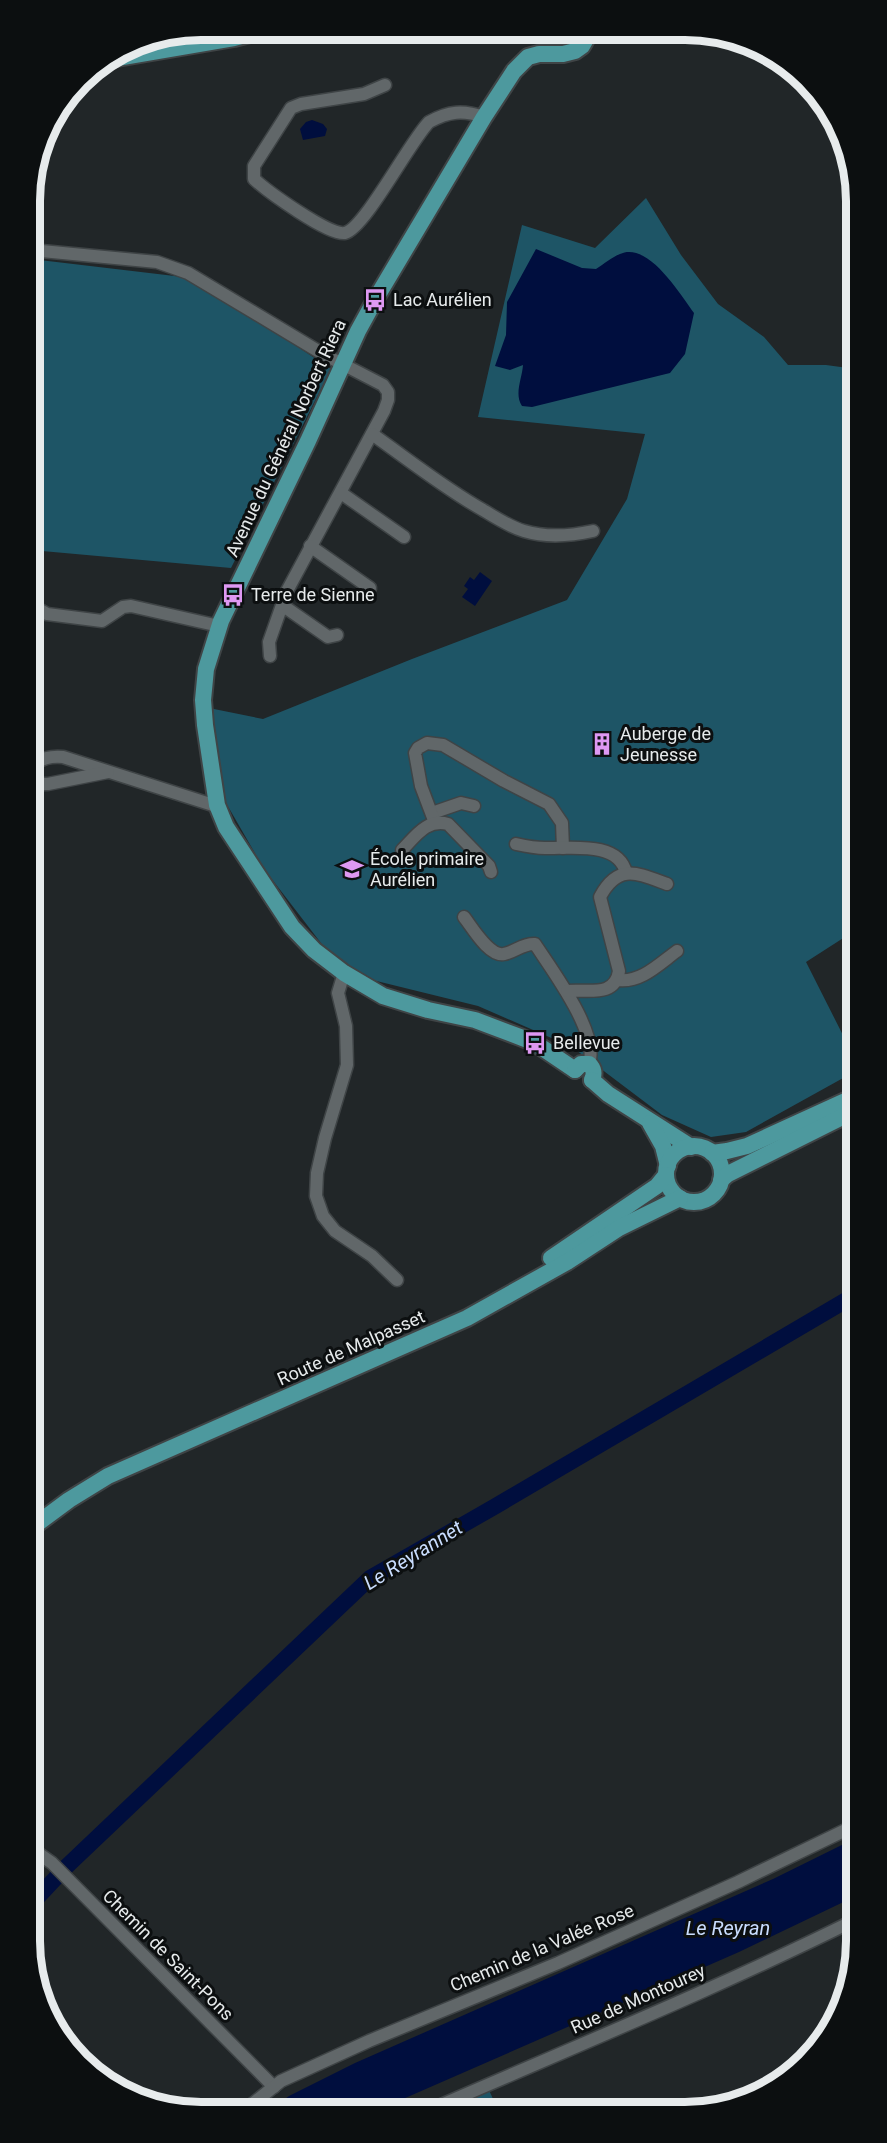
<svg xmlns="http://www.w3.org/2000/svg" width="887" height="2143" font-family="Roboto,sans-serif">
	<style>
		.green { fill: #1e5566 }
		.water { fill: #000e3e }
		.lines { fill: none; stroke-linecap: round; stroke-linejoin: round }
		.river { stroke: #000e3e; stroke-width: 16 }
		.minor-casing { stroke: #3f4446; stroke-width: 15 }
		.major-casing { stroke: #3f4446; stroke-width: 20 }
		.minor { stroke: #616769; stroke-width: 12 }
		.major { stroke: #4d999e; stroke-width: 16 }
		.labels { text-anchor: middle; stroke-width: 6; stroke-linejoin: round; paint-order: stroke }
		.poi-label { font-size: 18px; fill: #e7ebec; stroke: #0c0f10; text-anchor: start }
		.street-label { font-size: 18px; fill: #e7ebec; stroke: #0c0f10 }
		.water-label { font-size: 20px; font-style: italic; fill: #c9ddfe; stroke: #0c0f10 }
		.rim { fill: none; stroke: #e7ebec; stroke-width: 8 }
	</style>
	<rect width="100%" height="100%" fill="#212628"/>
	<g class="green">
		<polygon points="646,198 681,255 718,304 764,337 788,365 826,365 848,368 852,365 854,933 848,935 806,962 854,1057 854,1072 746,1132 711,1137 662,1115 572,1047 478,1006 344,973 264,869 226,803 209,708 263,719 412,659 567,600 627,499 645,434 478,417 522,225 595,248"/>
		<path d="M31,259L183,277L268,327L331,369L231,568L31,550V352C35,322 31,290 31,259Z"/>
		<polygon points="489,2090 497,2108 446,2109"/>
	</g>
	<g class="water">
		<polygon points="312,120 323,124 327,129 325,136 303,140 300,129 306,122"/>
		<path d="M536,249L582,268L596,269C604,264 612,257 620,254C648,241 680,294 694,313L685,354L670,373L532,407L522,406C514,394 522,379 523,365L510,370L495,366L506,335L507,302Z"/>
		<polygon points="480,572 492,581 475,606 462,597 468,589 464,586 470,577 474,580"/>
		<polygon points="856,1838 856,1896 739,1952 380,2109 271,2109 289,2096 355,2063 773,1879"/>
	</g>
	<g class="lines">
		<polyline class="river" points="36,1899 66,1867 370,1578 494,1507 855,1295"/>
		<g class="minor-casing">
			<g id="minor">
				<path d="M385,85L364,94L301,104L291,108L254,166V179C267,191 329,236 345,233C365,228 410,141 429,122C449,111 463,110 484,117"/>
				<polyline points="31,250 157,262 188,273 323,354 383,385 388,392 388,400 384,411 287,591 269,642 270,656"/>
				<path d="M372,434C409,460 444,488 483,510C496,518 510,527 524,531C547,538 570,536 593,531"/>
				<polyline points="341,493 404,537"/>
				<polyline points="310,546 370,588"/>
				<polyline points="32,601 35,607 47,614 102,621 123,607 131,606 219,626"/>
				<polyline points="282,605 328,637 337,635"/>
				<path d="M32,766C42,758 50,756 63,757L213,805H217"/>
				<polyline points="32,784 48,784 108,772"/>
				<polyline points="432,813 461,803 474,806"/>
				<polyline points="435,823 421,786 415,753 418,748 427,743 443,745 504,781 549,804 562,823 563,848"/>
				<path d="M516,844C525,846 535,848 545,848C568,849 619,840 626,873"/>
				<path d="M402,850C415,837 427,818 448,824L489,866L491,872"/>
				<path d="M464,917C472,927 489,957 504,954C515,952 523,943 535,944C552,970 600,1034 589,1064"/>
				<polyline points="344,973 338,993 346,1026 347,1065 325,1138 317,1173 316,1196 323,1216 335,1231 372,1256 397,1280"/>
				<path d="M618,980C641,983 659,964 677,951"/>
				<path d="M567,991C588,989 615,998 619,971L600,897C618,863 637,873 667,884"/>
				<polyline points="35,1851 52,1863 274,2087"/>
				<polyline points="246,2109 281,2081 369,2041 558,1963 738,1882 856,1825"/>
				<path d="M432,2109C574,2047 718,1988 857,1919"/>
			</g>
		</g>
		<g class="major-casing">
			<g id="major">
				<polyline points="111,59 234,38 265,30"/>
				<polyline points="575,1070 535,1043 520,1037 475,1020 428,1010 383,996 344,973 314,950 292,927 226,827 217,805 205,725 203,700 206,669 221,621 308,441 358,331 375,300 484,117 514,71 528,57 539,54 563,54 575,51 582,46 590,32"/>
				<path d="M575,1070L581,1064H589C594,1069 595,1073 592,1080"/>
				<polyline points="592,1080 608,1094 691,1147"/>
				<polyline points="650,1123 663,1146 668,1166"/>
				<circle cx="694" cy="1174" r="28"/>
				<polyline points="712,1153 727,1151 747,1146 854,1097"/>
				<polyline points="721,1180 728,1174 854,1111"/>
				<polyline points="551,1258 657,1186 666,1175"/>
				<polyline points="34,1526 69,1500 108,1476 467,1318 567,1262 619,1228 680,1198"/>
			</g>
		</g>
		<use href="#minor" class="minor"/>
		<use href="#major" class="major"/>
	</g>
	<defs>
		<g id="bus-bare" transform="scale(1.8)"><path d="M-5-6H5V4H4V6H2V4H-2V6H-4V4H-5ZM-3.5-4V0h7V-4ZM-3.5 1.2v1.5H-2V1.2ZM2 1.2v1.5H3.5V1.2Z" fill="#de98f2" stroke="#0c0f10" stroke-width="2.5" paint-order="stroke"/></g>
		<g id="building-bare" transform="scale(1.8)"><path d="M-4-6H4V6H1V3H-1V6H-4ZM-2.5-4.3h1.7v1.8h-1.7ZM.8-4.3h1.7v1.8H.8ZM-2.5-1h1.7V.8h-1.7ZM.8-1h1.7V.8H.8Z" fill="#de98f2" stroke="#0c0f10" stroke-width="2.5" paint-order="stroke"/></g>
		<g id="school-bare" transform="scale(1.8)"><path d="M0-5L7-2L0 1L-7-2ZM-4 1L0 2.5L4 1V4Q0 6-4 4Z" fill="#de98f2" stroke="#0c0f10" stroke-width="2.5" paint-order="stroke"/></g>
	</defs>
	<g fill-rule="evenodd">
		<use href="#bus-bare" x="375" y="300"/>
		<use href="#bus-bare" x="233" y="595"/>
		<use href="#building-bare" x="602" y="744"/>
		<use href="#school-bare" x="352" y="869"/>
		<use href="#bus-bare" x="535" y="1043"/>
	</g>
	<g class="labels">
		<g class="poi-label">
			<text x="393" y="306">Lac Aurélien</text>
			<text x="251" y="601">Terre de Sienne</text>
			<text x="620" y="740">Auberge de<tspan x="620" dy="21">Jeunesse</tspan></text>
			<text x="370" y="865">École primaire<tspan x="370" dy="21">Aurélien</tspan></text>
			<text x="553" y="1049">Bellevue</text>
		</g>
		<g class="street-label">
			<text transform="translate(286 438) rotate(-65)" y="6">Avenue du Général Norbert Riera</text>
			<text transform="translate(351 1348) rotate(-24)" y="6">Route de Malpasset</text>
			<text transform="translate(542 1948) rotate(-23)" y="6">Chemin de la Valée Rose</text>
			<text transform="translate(168 1955) rotate(45)" y="6">Chemin de Saint-Pons</text>
			<text transform="translate(638 1999) rotate(-24)" y="6">Rue de Montourey</text>
		</g>
		<g class="water-label">
			<text transform="translate(413 1555) rotate(-32)" y="7">Le Reyrannet</text>
			<text x="728" y="1935">Le Reyran</text>
		</g>
	</g>
	<path d="M0 0H887V2143H0ZM201 40H685A161 161 0 0 1 846 201V1941A161 161 0 0 1 685 2102H201A161 161 0 0 1 40 1941V201A161 161 0 0 1 201 40Z" fill="#0c0f10" fill-rule="evenodd"/>
	<path class="rim" d="M201 40H685A161 161 0 0 1 846 201V1941A161 161 0 0 1 685 2102H201A161 161 0 0 1 40 1941V201A161 161 0 0 1 201 40Z"/>
</svg>
